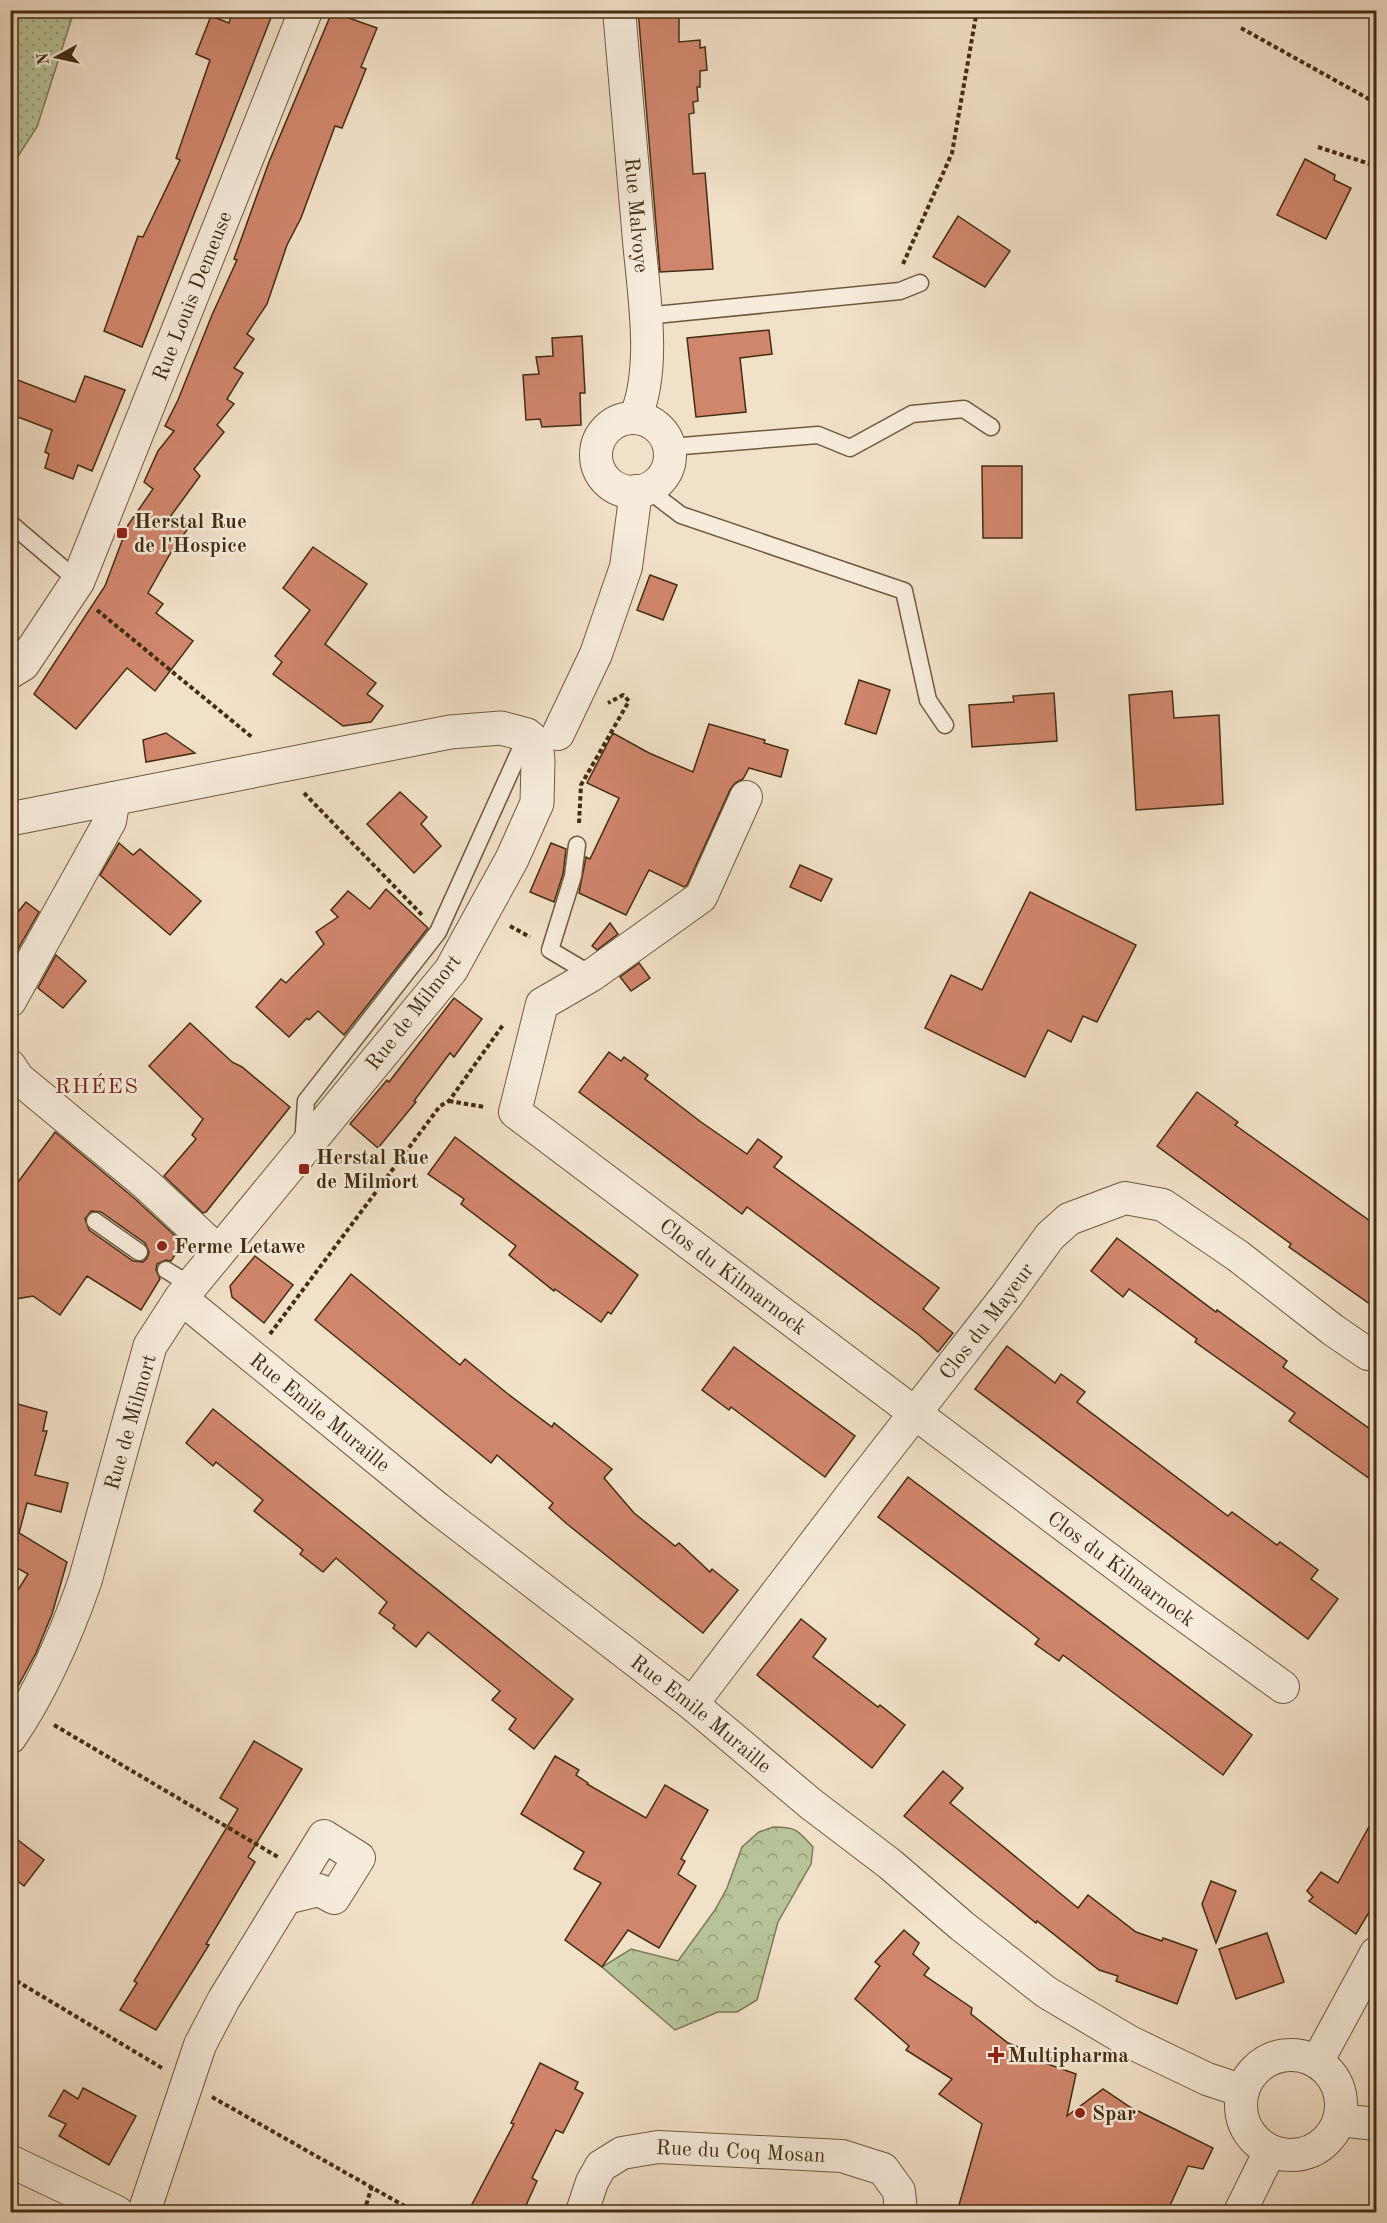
<svg xmlns="http://www.w3.org/2000/svg" width="1387" height="2223" font-family="'Old Standard TT',serif">
	<style>
		.forest { fill: url(#forest-crowns); stroke: #7d7856; stroke-width: 1.5 }
		.park { fill: url(#park-dots); stroke: #7d7856; stroke-width: 1.5 }
		.building { fill: #d0866d; stroke: #432d12; stroke-width: 1.5; fill-rule: evenodd }
		.lines { fill: none; stroke-linecap: round; stroke-linejoin: round }
		.service-casing { stroke: #6f5a40; stroke-width: 19 }
		.minor-casing { stroke: #6f5a40; stroke-width: 34 }
		.tertiary-casing { stroke: #6f5a40; stroke-width: 35 }
		.path { stroke: #432d12; stroke-width: 4; stroke-dasharray: 4.5 3; stroke-linecap: butt }
		.service { stroke: #f7ecdc; stroke-width: 16 }
		.minor { stroke: #f7ecdc; stroke-width: 32 }
		.tertiary { stroke: #f7ecdc; stroke-width: 33 }
		.poi-dot { fill: #8f2418; stroke: #f7ecdc; stroke-width: 2 }
		.labels { text-anchor: middle; stroke-width: 5; stroke-linejoin: round; paint-order: stroke }
		.street-label { font-size: 21px; fill: #432d12; stroke: #f7ecdc }
		.poi-label { font-size: 21px; font-weight: bold; fill: #432d12; stroke: #f7ecdc; text-anchor: start }
		.neighbourhood-label { font-size: 22px; letter-spacing: 1.5px; fill: #7a1f14; stroke: #f7ecdc }
	</style>
	<defs>
		<pattern id="forest-crowns" width="20" height="18" patternUnits="userSpaceOnUse" patternTransform="scale(1.5)"><rect width="20" height="18" fill="#b7c399"/><path d="M2 6a3 3 0 1 1 6 0M12 15a3 3 0 1 1 6 0" fill="none" stroke="#969f7b"/></pattern>
		<pattern id="park-dots" width="8" height="8" patternUnits="userSpaceOnUse" patternTransform="scale(1.5)"><rect width="8" height="8" fill="#b7c399"/><path d="M2 2h.1M6 6h.1" fill="none" stroke="#969f7b" stroke-width="1.8" stroke-linecap="round"/></pattern>
	</defs>
	<rect width="100%" height="100%" fill="#f2e1c9"/>
	<filter id="stains"><feTurbulence type="fractalNoise" baseFrequency=".00333" numOctaves="4"/><feColorMatrix values="0 0 0 0 .2 0 0 0 0 .09 0 0 0 0 .02 0 0 0 .5 -.17"/></filter>
	<radialGradient id="worn" r=".72"><stop offset=".6" stop-color="#630" stop-opacity="0"/><stop offset="1" stop-color="#630" stop-opacity=".3"/></radialGradient>
	<path class="forest" d="M773,1827C796,1827 798,1830 813,1847L811,1864L778,1922L757,2000L737,2012H718L675,2030L602,1967L631,1949L678,1961L715,1910L727,1888L742,1847L759,1832Z"/>
	<polygon class="park" points="11,10 74,11 37,127 11,167"/>
	<g class="building">
		<polygon points="233,10 274,10 142,347 104,331 138,236 143,237 180,160 176,158 210,60 196,54 211,16 229,23"/>
		<polygon points="638,10 679,10 679,42 700,40 700,48 705,47 707,70 700,71 700,87 697,87 698,101 693,102 694,113 689,114 693,174 705,173 713,269 660,272"/>
		<polygon points="332,12 377,28 361,67 366,69 342,128 335,126 301,218 287,245 267,304 247,334 254,339 234,368 243,373 227,399 234,404 217,425 224,432 194,469 200,476 170,517 187,530 170,554 148,593 163,604 156,613 193,641 155,691 127,668 76,729 34,694 105,586 128,525 153,489 144,482 158,451 174,431 165,426 178,400 212,315 237,260 234,259 269,162"/>
		<polygon points="1305,159 1335,175 1334,180 1351,188 1326,239 1277,215"/>
		<polygon points="958,216 1010,251 985,287 933,257"/>
		<polygon points="769,330 772,354 740,358 746,412 696,417 687,338"/>
		<polygon points="582,336 585,393 580,393 581,425 542,427 540,419 526,420 523,375 539,374 536,357 553,356 552,338"/>
		<polygon points="85,376 125,390 92,471 78,465 73,479 45,468 49,454 45,452 52,430 10,414 10,377 75,402"/>
		<polygon points="982,466 1022,466 1022,538 983,538"/>
		<polygon points="313,547 367,584 325,644 376,683 367,694 383,706 371,722 343,726 273,674 282,662 275,656 310,610 283,588"/>
		<polygon points="650,575 677,585 663,620 637,610"/>
		<polygon points="859,680 890,690 876,734 845,724"/>
		<polygon points="1172,691 1174,718 1219,715 1223,804 1136,810 1129,695"/>
		<polygon points="1054,693 1057,741 972,747 969,705 1014,702 1013,696"/>
		<polygon points="709,724 765,740 764,743 788,750 781,777 749,768 743,779 735,783 730,790 687,885 684,887 649,870 626,915 579,893 586,857 590,859 619,798 587,783 613,733 649,753 693,772"/>
		<polygon points="166,733 195,753 146,762 143,740"/>
		<polygon points="400,792 427,817 421,824 441,846 414,873 367,824"/>
		<polygon points="119,843 133,855 140,849 201,901 170,935 100,875"/>
		<polygon points="551,843 566,849 563,874 554,902 530,892"/>
		<polygon points="800,865 832,879 821,901 790,887"/>
		<polygon points="386,889 428,928 344,1035 318,1011 309,1020 307,1018 289,1037 256,1007 281,979 286,983 324,944 316,932 338,917 331,910 348,891 370,909"/>
		<polygon points="1030,892 1136,945 1097,1022 1083,1016 1071,1042 1048,1030 1025,1077 925,1028 951,975 982,990"/>
		<polygon points="26,902 39,912 10,963 10,916 13,918"/>
		<polygon points="610,923 618,934 597,950 592,946"/>
		<polygon points="56,955 86,981 63,1008 38,988"/>
		<polygon points="639,963 650,978 631,991 620,977"/>
		<polygon points="454,998 482,1019 454,1057 450,1053 414,1101 416,1102 378,1148 350,1124 387,1080 389,1082"/>
		<polygon points="190,1023 232,1062 242,1067 290,1107 206,1212 203,1213 164,1176 196,1139 192,1135 203,1119 149,1066"/>
		<polygon points="609,1052 621,1061 624,1057 648,1075 645,1079 701,1122 747,1154 758,1139 782,1157 774,1167 939,1288 923,1309 953,1333 938,1352 919,1335 747,1207 742,1214 579,1092"/>
		<polygon points="1197,1092 1238,1122 1235,1125 1377,1226 1377,1309 1289,1247 1291,1244 1157,1146"/>
		<path d="M55,1132L134,1198L183,1243L171,1261L166,1260L157,1264L156,1270L160,1279L141,1310L87,1276L60,1315L33,1296L10,1300V1193ZM91,1211L101,1212L145,1243L149,1252L147,1258L143,1262L133,1261L89,1230L85,1219Z"/>
		<polygon points="455,1137 638,1275 611,1314 608,1312 601,1322 555,1289 554,1291 509,1255 516,1246 461,1204 464,1199 428,1174"/>
		<polygon points="1117,1238 1216,1312 1217,1310 1287,1361 1283,1367 1377,1434 1377,1484 1289,1421 1295,1413 1195,1342 1197,1339 1129,1289 1123,1297 1091,1271"/>
		<polygon points="255,1256 293,1285 264,1323 232,1297 230,1286"/>
		<polygon points="351,1274 460,1365 465,1359 508,1394 552,1427 554,1423 612,1469 604,1478 634,1513 675,1546 679,1543 710,1572 712,1569 738,1590 703,1633 567,1524 549,1508 553,1503 497,1455 491,1463 315,1320"/>
		<polygon points="1007,1346 1055,1383 1061,1374 1085,1392 1077,1402 1228,1516 1232,1512 1277,1545 1280,1542 1318,1570 1311,1579 1338,1599 1308,1639 975,1389"/>
		<polygon points="734,1347 855,1436 825,1477 731,1407 729,1410 702,1390"/>
		<polygon points="10,1402 47,1412 43,1431 47,1431 35,1475 68,1483 61,1512 27,1503 19,1533 67,1562 52,1614 36,1653 10,1701 10,1603 28,1574 10,1564"/>
		<polygon points="213,1409 573,1699 534,1749 509,1729 516,1719 492,1700 500,1691 428,1632 416,1647 393,1628 395,1625 379,1613 387,1602 336,1558 323,1572 300,1554 303,1550 254,1511 263,1500 216,1462 213,1466 186,1443"/>
		<polygon points="908,1477 1252,1735 1223,1775 1063,1655 1059,1661 1035,1644 1039,1639 1028,1630 878,1517"/>
		<polygon points="801,1619 826,1639 813,1657 878,1707 880,1705 905,1725 872,1768 757,1675"/>
		<polygon points="254,1741 302,1769 248,1857 255,1862 206,1944 209,1945 156,2030 120,2010 137,1983 134,1981 238,1809 220,1798"/>
		<polygon points="555,1756 579,1770 576,1775 588,1783 587,1784 646,1818 665,1785 708,1810 681,1859 685,1861 678,1874 696,1886 659,1948 628,1930 602,1967 565,1940 601,1883 574,1869 584,1852 521,1814"/>
		<polygon points="943,1771 963,1788 950,1803 1078,1908 1088,1895 1136,1932 1162,1941 1163,1938 1197,1950 1177,2004 1116,1981 1118,1976 1099,1970 1037,1921 1036,1923 904,1816"/>
		<polygon points="1377,1812 1377,1899 1356,1934 1309,1901 1313,1897 1307,1891 1321,1872 1338,1883"/>
		<polygon points="10,1834 44,1860 24,1886 10,1875"/>
		<polygon points="1211,1881 1236,1891 1216,1943 1202,1904"/>
		<polygon points="904,1930 919,1943 913,1954 929,1968 924,1975 972,2008 971,2014 1008,2043 1045,2057 1045,2063 1076,2074 1067,2116 1103,2089 1130,2107 1213,2148 1203,2169 1188,2166 1167,2212 957,2212 982,2124 939,2094 952,2079 906,2050 909,2046 855,1999 880,1966 875,1962"/>
		<polygon points="1267,1933 1284,1982 1236,1999 1219,1949"/>
		<polygon points="540,2063 578,2082 575,2089 583,2093 563,2133 556,2130 532,2178 537,2181 523,2212 468,2212 514,2124 511,2123"/>
		<polygon points="83,2088 136,2116 109,2165 59,2136 66,2124 49,2116 64,2090 78,2099"/>
	</g>
	<g class="lines">
		<g class="service-casing">
			<g id="service">
				<polyline points="645,316 900,291 920,283"/>
				<polyline points="670,447 818,435 850,448 912,414 964,409 991,427"/>
				<polyline points="647,489 681,515 904,591 928,700 945,725"/>
				<polyline points="10,523 78,581"/>
				<polyline points="577,845 573,876 550,950 592,975"/>
				<polyline points="303,1144 306,1101 438,932 527,735"/>
				<polyline points="95,1221 139,1252"/>
				<polyline points="166,1270 192,1286"/>
			</g>
		</g>
		<g class="minor-casing">
			<g id="minor">
				<path id="s1" d="M619,10C626,83 632,156 638,229C642,285 658,366 635,418"/>
				<circle cx="633" cy="455" r="37"/>
				<polyline points="558,734 596,654 626,567 636,491"/>
				<path id="s2" d="M746,797L701,897L592,975L542,1004L515,1112L1159,1597L1283,1687"/>
				<polyline points="10,1001 110,821 114,798"/>
				<polyline points="10,1066 18,1078 146,1184 219,1252"/>
				<path id="s3" d="M181,1298L437,1508L692,1704L811,1804L890,1864L962,1926L1046,1992L1130,2042L1207,2079L1243,2091"/>
				<path id="s4" d="M692,1704L859,1485L1007,1295L1050,1236L1069,1219L1125,1198L1163,1205L1238,1256L1333,1330L1368,1354"/>
				<circle cx="1291" cy="2105" r="50"/>
				<polyline points="1317,2062 1376,1953"/>
				<polyline points="1339,2120 1376,2124"/>
				<polyline points="10,2161 117,2212"/>
				<polyline points="144,2212 200,2045 224,1999 324,1836 359,1858 334,1898 319,1890 286,1898"/>
				<path id="s5" d="M582,2212L592,2182L601,2166L622,2153L658,2147L842,2156L883,2169L899,2191L901,2212"/>
				<polyline points="1240,2212 1270,2151"/>
			</g>
		</g>
		<g class="tertiary-casing">
			<g id="tertiary">
				<path id="s6" d="M10,672L23,664L78,581L306,10"/>
				<path d="M10,819L450,732L501,728L527,735L536,743L538,760L537,803L512,859L451,970L181,1298L150,1346L85,1581C66,1635 43,1689 10,1737"/>
			</g>
		</g>
		<g class="path">
			<polyline points="1241,28 1376,103"/>
			<polyline points="1318,147 1376,166"/>
			<polyline points="903,264 952,153 977,10"/>
			<polyline points="97,610 253,738"/>
			<polyline points="304,793 422,915"/>
			<polyline points="579,823 581,785 629,701 623,695 608,703"/>
			<polyline points="510,926 530,937"/>
			<polyline points="449,1101 485,1107"/>
			<polyline points="270,1334 440,1106 449,1101 503,1025"/>
			<polyline points="54,1725 278,1857"/>
			<polyline points="10,1977 162,2068"/>
			<polyline points="212,2097 415,2212"/>
			<polyline points="364,2212 372,2186"/>
		</g>
		<use href="#service" class="service"/>
		<use href="#minor" class="minor"/>
		<use href="#tertiary" class="tertiary"/>
	</g>
	<g class="poi-dot">
		<rect x="116" y="527" width="12" height="12" rx="3"/>
		<rect x="298" y="1163" width="12" height="12" rx="3"/>
		<circle cx="162" cy="1246" r="6"/>
		<path d="M993 2046h6v6h6v6h-6v6h-6v-6h-6v-6h6z"/>
		<circle cx="1080" cy="2113" r="6"/>
	</g>
	<g class="labels">
		<g class="street-label">
			<text dy="7" stroke="none"><textPath href="#s1" startOffset="206">Rue Malvoye</textPath></text>
			<text dy="7" stroke="none"><textPath href="#s6" startOffset="422">Rue Louis Demeuse</textPath></text>
			<text transform="translate(413 1012) rotate(-52)" y="7">Rue de Milmort</text>
			<text dy="7" stroke="none"><textPath href="#s2" startOffset="686">Clos du Kilmarnock</textPath></text>
			<text dy="7" stroke="none"><textPath href="#s4" startOffset="483">Clos du Mayeur</textPath></text>
			<text dy="7" stroke="none"><textPath href="#s3" startOffset="180">Rue Emile Muraille</textPath></text>
			<text transform="translate(130 1422) rotate(-74)" y="7">Rue de Milmort</text>
			<text dy="7" stroke="none"><textPath href="#s2" startOffset="1172">Clos du Kilmarnock</textPath></text>
			<text dy="7" stroke="none"><textPath href="#s3" startOffset="666">Rue Emile Muraille</textPath></text>
			<text dy="7" stroke="none"><textPath href="#s5" startOffset="194">Rue du Coq Mosan</textPath></text>
		</g>
		<g class="poi-label">
			<text x="134" y="528">Herstal Rue<tspan x="134" dy="24">de l'Hospice</tspan></text>
			<text x="316" y="1164">Herstal Rue<tspan x="316" dy="24">de Milmort</tspan></text>
			<text x="174" y="1253">Ferme Letawe</text>
			<text x="1008" y="2062">Multipharma</text>
			<text x="1092" y="2120">Spar</text>
		</g>
		<g class="neighbourhood-label">
			<text x="97" y="1093">RHÉES</text>
		</g>
	</g>
	<rect width="1387" height="2223" fill="none" stroke="#f2e1c9" stroke-width="36"/>
	<rect x="12" y="12" width="1363" height="2199" fill="none" stroke="#432d12" stroke-width="3"/>
	<rect x="18" y="18" width="1351" height="2187" fill="none" stroke="#432d12" stroke-width="1.5"/>
	<g transform="translate(57 57) rotate(262)" stroke="#f7ecdc" stroke-width="4.5" paint-order="stroke">
	<path d="M0-4.5L10 22L0 15L-10 22Z" fill="#432d12"/>
	<text y="-9" font-size="16" font-weight="bold" text-anchor="middle" fill="#432d12">N</text>
	</g>
	<rect width="100%" height="100%" filter="url(#stains)"/>
	<rect width="100%" height="100%" fill="url(#worn)"/>
</svg>
